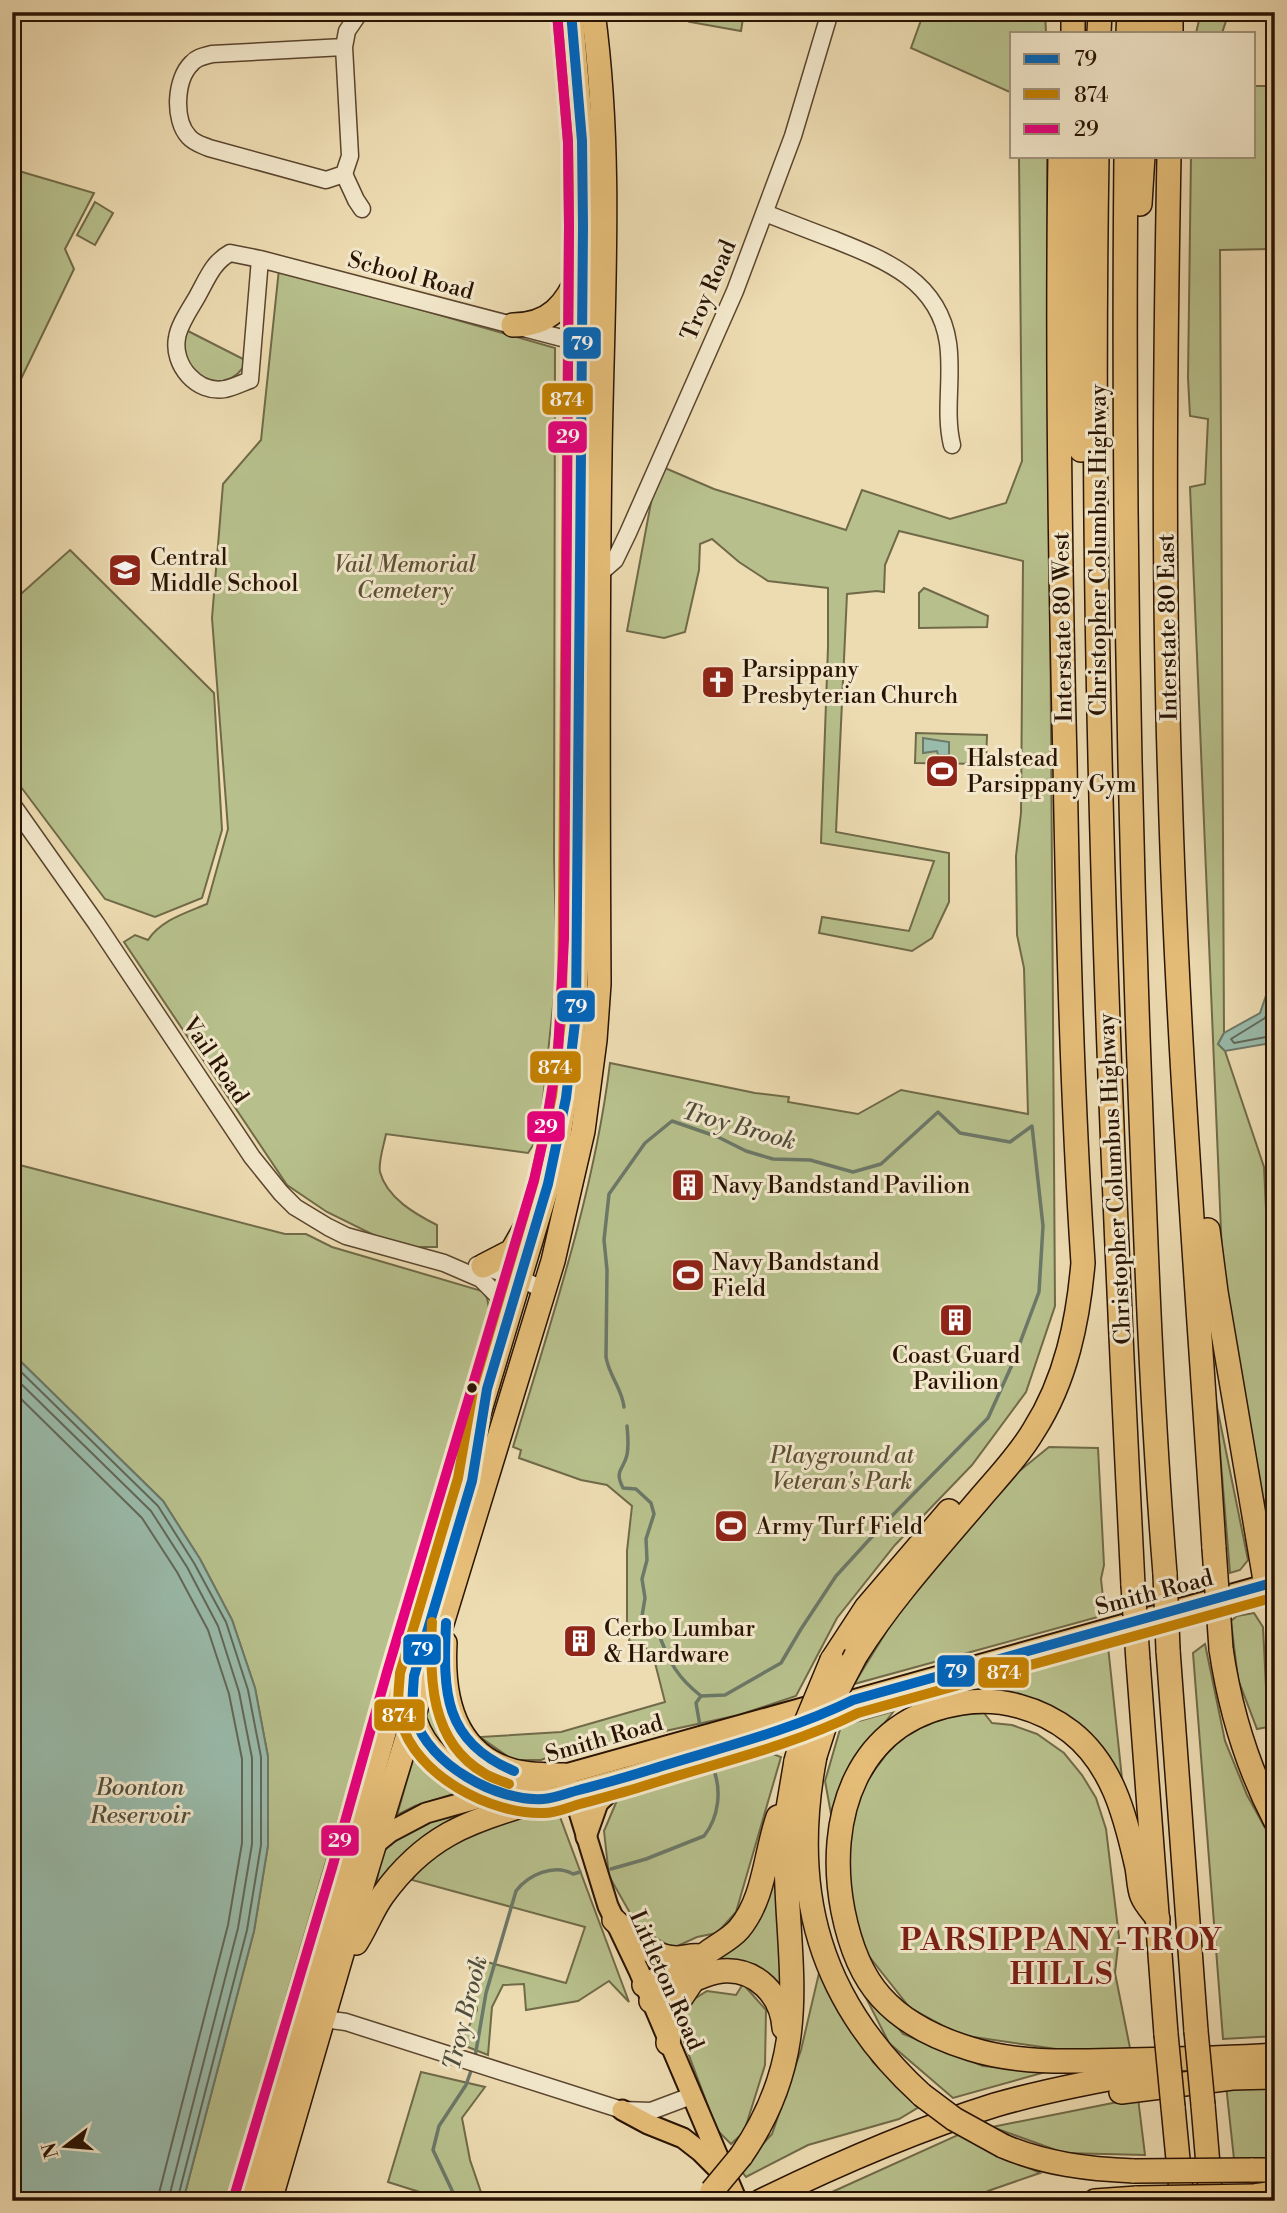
<svg xmlns="http://www.w3.org/2000/svg" width="1287" height="2213" font-family="'Libre Bodoni',serif">
	<style>
		.green { fill: #b7c08c; stroke: #706a48; stroke-width: 2 }
		.water { fill: #99bbab; stroke: #6c7868; stroke-width: 2 }
		.lines { fill: none; stroke-linecap: round; stroke-linejoin: round }
		.shore { stroke: #616757; stroke-width: 2 }
		.stream { stroke: #6c7868; stroke-width: 3.5 }
		.minor-casing { stroke: #5a452e; stroke-width: 19 }
		.major-casing { stroke: #291303; stroke-width: 23 }
		.highway-casing { stroke: #291303; stroke-width: 26 }
		.minor { stroke: #f3e8cc; stroke-width: 16 }
		.major { stroke: #e6be78; stroke-width: 19 }
		.highway { stroke: #e6be78; stroke-width: 23 }
		.highway-bridge-casing { stroke: #291303; stroke-width: 26; stroke-linecap: butt }
		.highway-bridge { stroke: #e6be78; stroke-width: 23 }
		.bus-1-casing { stroke: #f3e8cc; stroke-width: 16 }
		.bus-2-casing { stroke: #f3e8cc; stroke-width: 16 }
		.bus-3-casing { stroke: #f3e8cc; stroke-width: 16 }
		.bus-1 { stroke: #0065bd; stroke-width: 10 }
		.bus-2 { stroke: #c48101; stroke-width: 10 }
		.bus-3 { stroke: #e5007d; stroke-width: 10 }
		.bus-dot { fill: #291303; stroke: #f3e8cc; stroke-width: 2.5 }
		.labels { text-anchor: middle; stroke-width: 6; stroke-linejoin: round; paint-order: stroke }
		.street-label { font-size: 23px; fill: #291303; stroke: #f3e8cc }
		.poi-label { font-size: 23px; fill: #291303; stroke: #f3e8cc; text-anchor: start }
		.park-label { font-size: 23px; font-style: italic; fill: #5b5033; stroke: #f3e8cc }
		.water-label { font-size: 24px; font-style: italic; fill: #504e3e; stroke: #f3e8cc }
		.district-label { font-size: 30px; font-weight: bold; letter-spacing: 2px; fill: #7a1f14; stroke: #f3e8cc }
		.line-badge { stroke: #f3e8cc; stroke-width: 2.5 }
		.badge-label { font-size: 19px; text-anchor: middle; font-weight: bold; fill: #fff }
	</style>
	<rect width="100%" height="100%" fill="#eddbb1"/>
	<filter id="stains"><feTurbulence type="fractalNoise" baseFrequency=".00286" numOctaves="4"/><feColorMatrix values="0 0 0 0 .2 0 0 0 0 .09 0 0 0 0 .02 0 0 0 .5 -.17"/></filter>
	<radialGradient id="worn" r=".72"><stop offset=".6" stop-color="#630" stop-opacity="0"/><stop offset="1" stop-color="#630" stop-opacity=".3"/></radialGradient>
	<g class="green">
		<polygon points="703,12 744,12 741,31 690,22"/>
		<polygon points="924,12 1045,12 1046,33 1012,33 1012,93 911,48"/>
		<polygon points="1201,12 1229,12 1222,33 1196,33"/>
		<polygon points="1254,86 1275,86 1275,249 1220,250 1224,1033 1218,1044 1225,1051 1264,1167 1275,1398 1275,1510 1260,1497 1223,1279 1190,487 1205,484 1208,419 1190,416 1188,378 1191,156 1254,156"/>
		<path d="M1019,156H1047L1055,1306L1026,1392L972,1465L895,1545L837,1618L796,1696L739,1715L610,1743L581,1752L563,1751L541,1760H513L480,1737L561,1732L665,1702L654,1659L644,1646L629,1641L631,1628L627,1622V1551L632,1506L607,1485L581,1480L519,1458L521,1450L513,1447C551,1321 594,1194 610,1063L755,1093L789,1097L788,1102L858,1114L901,1090L1028,1114L1024,968L1017,935L1016,856L1021,813L1023,561L899,531L885,565L884,592L877,591L847,594L836,832L949,853V902L932,938L912,951L819,933L822,917L909,931L934,861L821,843L828,647V588L768,581L739,562L712,539L700,544L699,570L685,632L664,638L627,631L658,465L714,489L846,530L862,490L950,519L1006,503L1022,461Z"/>
		<polygon points="12,169 94,193 65,249 74,269 21,379 12,383"/>
		<polygon points="95,202 113,213 95,245 77,235"/>
		<path d="M279,269L555,348L554,858L557,969L539,1136L528,1153L386,1134C384,1145 378,1162 380,1172C387,1198 415,1214 437,1225V1247H398L327,1212L287,1185L124,942L135,935L148,940C161,920 186,913 207,904L228,829L212,618L223,484L261,440Z"/>
		<path d="M186,330L247,361C225,404 171,372 186,330Z"/>
		<polygon points="70,550 214,693 222,830 202,898 155,917 105,899 12,775 12,602"/>
		<polygon points="924,588 988,616 987,627 919,628 919,593"/>
		<polygon points="916,733 987,735 986,764 915,763"/>
		<polygon points="12,1163 285,1234 306,1234 332,1247 482,1291 487,1298 489,1308 287,1994 232,2201 183,2201 254,1931 268,1845 268,1757 255,1688 232,1620 200,1559 163,1501 12,1353"/>
		<polygon points="1216,1402 1248,1560 1240,1570 1230,1573"/>
		<polygon points="1049,1447 1098,1448 1104,1565 1101,1579 1105,1615 854,1684 896,1616 1012,1477"/>
		<polygon points="1254,1613 1263,1627 1268,1727 1257,1729 1238,1679 1231,1621 1237,1616"/>
		<polygon points="1205,1644 1225,1741 1247,1795 1275,1846 1275,2036 1223,2039 1193,1653"/>
		<polygon points="1108,1646 1123,1788 1056,1713 930,1701 957,1683"/>
		<polygon points="433,1689 436,1689 504,1779 494,1782 484,1778 441,1747 425,1718"/>
		<polygon points="894,1711 856,1759 831,1814 825,1781 841,1726"/>
		<polygon points="984,1713 992,1723 1012,1725 1037,1734 1064,1753 1082,1775 1096,1798 1106,1829 1119,1937 1115,1973 1130,2048 1098,2051 1056,2049 960,2035 910,2008 868,1955 846,1893 851,1801 895,1743 936,1717"/>
		<polygon points="419,1748 470,1789 415,1806 397,1815 416,1749"/>
		<polygon points="762,1750 781,1757 736,1912 717,1933 697,1937 673,1948 638,1927 609,1876 604,1831 618,1798 656,1783"/>
		<path d="M479,1809L375,1889C378,1877 380,1857 387,1847C401,1827 456,1814 479,1809Z"/>
		<path d="M527,1815L560,1817L629,2002L609,1981L578,2001L526,2010L524,1984L503,1985L492,2007L488,2055L460,2044L477,2010L468,1957L566,1983L585,1927L412,1880C436,1843 489,1831 527,1815Z"/>
		<polygon points="776,1873 784,1994 766,1978 661,1983 717,1958"/>
		<polygon points="850,1966 903,2034 983,2066 1049,2071 953,2098 889,2043"/>
		<polygon points="819,1973 873,2062 919,2107 899,2119 808,2145 746,2177 740,2169 772,2134 801,2050"/>
		<polygon points="743,1984 766,2010 765,2065 744,2132 731,2144 717,2130 679,2029 688,2003 707,1991 736,1995"/>
		<polygon points="421,2072 485,2087 462,2118 470,2160 484,2201 448,2201 388,2182"/>
		<polygon points="1226,2085 1275,2085 1275,2159 1234,2159"/>
		<polygon points="1138,2098 1145,2155 1064,2153 992,2127"/>
		<polygon points="960,2134 1040,2173 988,2191 976,2201 812,2201"/>
	</g>
	<g class="water">
		<polygon points="923,738 949,742 949,755 938,755 937,751 923,753"/>
		<polygon points="1275,980 1275,1078 1271,1052 1265,1044 1225,1051 1218,1044 1224,1033 1260,1013 1269,987"/>
		<polygon points="12,1353 163,1501 200,1559 232,1620 255,1688 268,1757 268,1845 254,1931 183,2201 12,2201"/>
	</g>
	<g class="lines">
		<g class="shore">
			<polyline points="1275,991 1265,1018 1231,1039 1234,1043 1266,1037 1275,1045"/>
			<polyline points="12,1363 158,1506 194,1563 226,1622 248,1690 261,1757 261,1845 247,1930 177,2201"/>
			<polyline points="12,1375 151,1511 187,1567 218,1626 239,1692 252,1758 252,1844 238,1928 168,2201"/>
			<polyline points="12,1390 142,1518 177,1572 208,1630 229,1694 242,1759 242,1843 228,1925 157,2201"/>
		</g>
		<g class="stream">
			<path d="M624,1407C622,1388 609,1376 606,1357L607,1270L604,1240L609,1194L645,1143L672,1121L718,1137L746,1151L773,1159L810,1160L853,1172L881,1164L938,1112L960,1133L1010,1142L1032,1126L1043,1226L1039,1292L1011,1367L988,1418L879,1529L836,1576L801,1629L781,1663L725,1695L701,1696"/>
			<path d="M627,1426C628,1436 629,1445 627,1455C623,1471 614,1470 623,1488L636,1489L651,1503L654,1514L646,1539L647,1560L642,1579L645,1598L640,1628L645,1632L659,1635C670,1663 677,1677 701,1696L696,1703L700,1726"/>
			<path d="M611,1869L646,1859L704,1836C719,1817 722,1790 713,1768"/>
			<path d="M475,2057L486,1993L516,1891C528,1875 554,1863 573,1874L580,1872"/>
			<polyline points="457,2201 433,2150 439,2126 466,2085 472,2068"/>
		</g>
		<g class="minor-casing">
			<g id="minor">
				<path d="M344,47L212,54C205,56 197,57 192,63C175,79 173,120 189,137C194,143 202,145 209,148L326,180L344,174L350,156L344,47L347,31L360,12"/>
				<polyline points="344,174 356,200 362,209"/>
				<path d="M765,213C788,222 811,231 835,240C885,260 939,281 948,343C953,377 944,412 952,445"/>
				<path d="M260,259L250,380C242,383 234,387 225,389C197,394 172,365 177,338C179,324 191,308 198,295C207,279 213,262 230,253L260,259L581,343"/>
				<polyline points="600,573 615,560 628,533 735,291 793,136 830,12"/>
				<polyline points="12,804 96,923 252,1157 281,1193 295,1207 328,1227 346,1236 444,1263 481,1279 498,1296 501,1314 501,1326"/>
				<polyline points="477,1265 520,1278 543,1290"/>
				<polyline points="324,2019 346,2022 622,2110 651,2111 691,2096"/>
			</g>
		</g>
		<g class="major-casing">
			<g id="major">
				<polyline points="566,1783 579,1812 608,1906 639,1971 737,2201"/>
				<polyline points="546,1799 626,1777 816,1718 853,1700 1275,1582"/>
				<polyline points="586,1837 598,1803 621,1781"/>
				<polyline points="369,1849 390,1832 426,1813 824,1702"/>
				<polyline points="622,2110 648,2124 683,2138 701,2152 718,2169"/>
			</g>
		</g>
		<g class="highway-casing">
			<g id="highway">
				<polyline points="1073,12 1073,33"/>
				<polyline points="1099,33 1100,12"/>
				<polyline points="1128,33 1129,12"/>
				<polyline points="1150,33 1151,12"/>
				<polyline points="1171,33 1171,12"/>
				<polyline points="1076,156 1081,450"/>
				<path d="M1097,156C1089,633 1109,1109 1133,1585"/>
				<path d="M1126,156C1123,467 1128,778 1140,1090C1146,1251 1152,1413 1165,1574"/>
				<path d="M1169,156C1165,366 1163,576 1170,786C1177,1040 1198,1294 1214,1548"/>
				<polyline points="1140,204 1143,156"/>
				<path d="M513,325C550,325 566,305 580,272"/>
				<polyline points="1208,1230 1216,1292 1266,1586 1275,1588"/>
				<polyline points="483,1266 512,1251 528,1223"/>
				<path d="M445,1643C442,1697 453,1755 514,1771C530,1775 547,1775 564,1775"/>
				<path d="M1221,1649C1230,1710 1247,1766 1275,1820"/>
				<polyline points="1168,1650 1196,2031"/>
				<path d="M856,1655C892,1598 938,1548 982,1496C1000,1475 1020,1454 1034,1430C1066,1380 1078,1321 1083,1263C1072,1097 1068,929 1065,762C1060,560 1057,358 1060,156"/>
				<polyline points="832,1660 866,1608 949,1511"/>
				<polyline points="1138,1661 1166,2034"/>
				<path d="M413,1712C424,1767 495,1800 546,1799"/>
				<path d="M815,1756C789,1892 819,2001 922,2095"/>
				<path d="M1158,1919C1153,1912 1145,1904 1142,1896C1138,1886 1139,1874 1136,1863C1125,1815 1112,1764 1071,1732C1040,1708 1000,1697 962,1703C856,1719 825,1818 843,1911C849,1941 860,1974 881,1997C904,2023 938,2039 971,2049C1022,2065 1078,2061 1131,2060C1179,2059 1227,2058 1275,2055"/>
				<path d="M614,1920C632,1937 649,1957 676,1958C684,1958 691,1955 699,1956"/>
				<path d="M356,1943C366,1928 372,1910 383,1895C424,1838 467,1821 532,1803"/>
				<path d="M644,1985L697,1962C708,1948 727,1943 739,1929C765,1898 765,1854 778,1817"/>
				<path d="M651,2001C671,1992 701,1973 722,1971C757,1968 782,1996 784,2028"/>
				<polyline points="668,2043 673,2010 691,1983"/>
				<polyline points="1121,2092 1232,2078 1275,2077"/>
				<polyline points="1203,2105 1211,2201"/>
				<polyline points="1173,2107 1182,2201"/>
				<path d="M1003,2146C1045,2164 1088,2169 1134,2171"/>
				<path d="M741,2156C818,2045 784,1960 786,1838L787,1814L796,1761"/>
				<polyline points="1251,2170 1275,2170"/>
				<polyline points="1254,2196 1275,2193"/>
				<polyline points="247,2201 345,1872 400,1676 548,1184 559,1135 572,1053 578,939 583,226 582,141 571,12"/>
				<path d="M270,2201L362,1885L553,1261L583,1131L595,1040L599,984C598,808 597,631 600,455C602,308 613,158 593,12"/>
				<path d="M761,2201C837,2164 915,2130 995,2105C1047,2090 1100,2080 1153,2071"/>
				<polyline points="1095,2201 1137,2198"/>
			</g>
		</g>
		<use href="#minor" class="minor"/>
		<use href="#major" class="major"/>
		<use href="#highway" class="highway"/>
		<g class="highway-bridge-casing">
			<g id="highway-bridge">
				<polyline points="1214,1548 1221,1649"/>
				<polyline points="1165,1574 1168,1650"/>
				<polyline points="1133,1585 1138,1661"/>
				<polyline points="815,1756 834,1697 856,1655"/>
				<polyline points="796,1761 807,1720 832,1660"/>
				<polyline points="1196,2031 1203,2105"/>
				<polyline points="1166,2034 1173,2107"/>
				<polyline points="922,2095 954,2119 1003,2146"/>
				<polyline points="1134,2171 1251,2170"/>
				<polyline points="712,2191 741,2156"/>
				<polyline points="1137,2198 1254,2196"/>
			</g>
		</g>
		<use href="#highway-bridge" class="highway-bridge"/>
		<g class="bus-1-casing">
			<g id="bus-1">
				<path d="M571,12L582,141L583,226L576,1014L566,1098L548,1184L487,1389L472,1481L414,1676C413,1690 411,1705 415,1718C428,1764 497,1802 543,1799C555,1798 567,1793 579,1790C601,1784 624,1778 646,1771C715,1749 788,1732 853,1700L1275,1582"/>
				<path d="M446,1623C443,1692 443,1741 514,1771"/>
			</g>
		</g>
		<g class="bus-2-casing">
			<g id="bus-2">
				<path d="M557,13L568,142L569,226L562,1013L552,1096L534,1181L474,1385L458,1478L400,1673C399,1689 396,1706 401,1721C415,1775 491,1815 544,1813C556,1813 569,1807 580,1804C602,1798 625,1792 647,1785C717,1763 791,1746 858,1713L1275,1597"/>
				<path d="M432,1622C429,1677 430,1742 484,1773C491,1778 500,1780 509,1784"/>
			</g>
		</g>
		<g class="bus-3-casing">
			<polyline id="bus-3" points="234,2197 332,1868 387,1672 534,1180 545,1132 558,1052 564,939 569,226 568,142 557,13"/>
		</g>
		<use href="#bus-1" class="bus-1"/>
		<use href="#bus-2" class="bus-2"/>
		<use href="#bus-3" class="bus-3"/>
	</g>
	<defs>
		<g id="school-square" transform="scale(1.75)"><rect x="-9" y="-9" width="18" height="18" rx="4" fill="#8f2418" stroke="#f3e8cc"/><path d="M0-5L7-2L0 1L-7-2ZM-4 1L0 2.5L4 1V4Q0 6-4 4Z" fill="#fff"/></g>
		<g id="church-square" transform="scale(1.75)"><rect x="-9" y="-9" width="18" height="18" rx="4" fill="#8f2418" stroke="#f3e8cc"/><path d="M-1.2-6h2.4v3.5h3.3v2.4h-3.3V6h-2.4V-.1h-3.3v-2.4h3.3Z" fill="#fff"/></g>
		<g id="stadium-square" transform="scale(1.75)"><rect x="-9" y="-9" width="18" height="18" rx="4" fill="#8f2418" stroke="#f3e8cc"/><path d="M0-5a6.5 5 0 1 0 0 10a6.5 5 0 1 0 0-10ZM-3.5-1.8h7v3.6h-7Z" fill="#fff"/></g>
		<g id="building-square" transform="scale(1.75)"><rect x="-9" y="-9" width="18" height="18" rx="4" fill="#8f2418" stroke="#f3e8cc"/><path d="M-4-6H4V6H1V3H-1V6H-4ZM-2.5-4.3h1.7v1.8h-1.7ZM.8-4.3h1.7v1.8H.8ZM-2.5-1h1.7V.8h-1.7ZM.8-1h1.7V.8H.8Z" fill="#fff"/></g>
	</defs>
	<g fill-rule="evenodd">
		<use href="#school-square" x="125" y="570"/>
		<use href="#church-square" x="718" y="682"/>
		<use href="#stadium-square" x="942" y="771"/>
		<use href="#building-square" x="688" y="1185"/>
		<use href="#stadium-square" x="688" y="1275"/>
		<use href="#building-square" x="956" y="1320"/>
		<use href="#stadium-square" x="731" y="1526"/>
		<use href="#building-square" x="580" y="1641"/>
	</g>
	<circle class="bus-dot" cx="472" cy="1388" r="6"/>
	<g class="labels">
		<g class="street-label">
			<text transform="translate(411 275) rotate(15)" y="8">School Road</text>
			<text transform="translate(708 290) rotate(-67)" y="8">Troy Road</text>
			<text transform="translate(1098 550) rotate(-90)" y="8">Christopher Columbus Highway</text>
			<text transform="translate(1062 627) rotate(-91)" y="8">Interstate 80 West</text>
			<text transform="translate(1167 627) rotate(-91)" y="8">Interstate 80 East</text>
			<text transform="translate(216 1060) rotate(56)" y="8">Vail Road</text>
			<text transform="translate(1114 1179) rotate(-93)" y="8">Christopher Columbus Highway</text>
			<text transform="translate(1154 1592) rotate(-15)" y="8">Smith Road</text>
			<text transform="translate(604 1738) rotate(-16)" y="8">Smith Road</text>
			<text transform="translate(667 1980) rotate(66)" y="8">Littleton Road</text>
		</g>
		<g class="poi-label">
			<text x="150" y="565">Central<tspan x="150" dy="26">Middle School</tspan></text>
			<text x="742" y="677">Parsippany<tspan x="742" dy="26">Presbyterian Church</tspan></text>
			<text x="967" y="766">Halstead<tspan x="967" dy="26">Parsippany Gym</tspan></text>
			<text x="712" y="1193">Navy Bandstand Pavilion</text>
			<text x="712" y="1270">Navy Bandstand<tspan x="712" dy="26">Field</tspan></text>
			<text x="956" y="1363" text-anchor="middle">Coast Guard<tspan x="956" dy="26">Pavilion</tspan></text>
			<text x="756" y="1534">Army Turf Field</text>
			<text x="604" y="1636">Cerbo Lumbar<tspan x="604" dy="26">&amp; Hardware</tspan></text>
		</g>
		<g class="park-label">
			<text x="405" y="572">Vail Memorial<tspan x="405" dy="26">Cemetery</tspan></text>
			<text x="842" y="1463">Playground at<tspan x="842" dy="26">Veteran's Park</tspan></text>
		</g>
		<g class="water-label">
			<text transform="translate(739 1126) rotate(16)" y="8">Troy Brook</text>
			<text x="140" y="1795">Boonton<tspan x="140" dy="28">Reservoir</tspan></text>
			<text transform="translate(465 2013) rotate(-76)" y="8">Troy Brook</text>
		</g>
		<g class="district-label">
			<text x="1062" y="1950">PARSIPPANY-TROY<tspan x="1062" dy="34">HILLS</tspan></text>
		</g>
	</g>
	<g class="line-badge">
		<rect x="562" y="326" width="40" height="34" rx="7" fill="#0065bd"/>
		<rect x="541" y="382" width="53" height="34" rx="7" fill="#c48101"/>
		<rect x="547" y="420" width="41" height="34" rx="7" fill="#e5007d"/>
		<rect x="556" y="989" width="40" height="34" rx="7" fill="#0065bd"/>
		<rect x="529" y="1050" width="53" height="34" rx="7" fill="#c48101"/>
		<rect x="526" y="1110" width="40" height="33" rx="7" fill="#e5007d"/>
		<rect x="402" y="1633" width="40" height="33" rx="7" fill="#0065bd"/>
		<rect x="936" y="1654" width="40" height="34" rx="7" fill="#0065bd"/>
		<rect x="977" y="1656" width="53" height="33" rx="7" fill="#c48101"/>
		<rect x="373" y="1698" width="53" height="34" rx="7" fill="#c48101"/>
		<rect x="320" y="1824" width="40" height="33" rx="7" fill="#e5007d"/>
	</g>
	<g class="badge-label">
		<text x="582" y="350">79</text>
		<text x="567" y="406">874</text>
		<text x="568" y="443">29</text>
		<text x="576" y="1013">79</text>
		<text x="555" y="1074">874</text>
		<text x="546" y="1133">29</text>
		<text x="422" y="1656">79</text>
		<text x="956" y="1678">79</text>
		<text x="1004" y="1679">874</text>
		<text x="399" y="1722">874</text>
		<text x="340" y="1847">29</text>
	</g>
	<rect width="1287" height="2213" fill="none" stroke="#eddbb1" stroke-width="42"/>
	<rect x="14" y="14" width="1259" height="2185" fill="none" stroke="#291303" stroke-width="3.5"/>
	<rect x="21" y="21" width="1245" height="2171" fill="none" stroke="#291303" stroke-width="2"/>
	<rect x="1010" y="32" width="245" height="126" fill="#f3e8cc" stroke="#a2937c" stroke-width="2"/>
	<rect x="1024" y="54" width="35" height="10" fill="#0065bd" stroke="#a2937c" stroke-width="2"/>
	<text x="1074" y="66" font-size="21" fill="#291303">79</text>
	<rect x="1024" y="89" width="35" height="10" fill="#c48101" stroke="#a2937c" stroke-width="2"/>
	<text x="1074" y="102" font-size="21" fill="#291303">874</text>
	<rect x="1024" y="124" width="35" height="10" fill="#e5007d" stroke="#a2937c" stroke-width="2"/>
	<text x="1074" y="136" font-size="21" fill="#291303">29</text>
	<g transform="translate(66 2146) rotate(254)" stroke="#f3e8cc" stroke-width="5" paint-order="stroke">
	<path d="M0-5L12 26L0 18L-12 26Z" fill="#291303"/>
	<text y="-10" font-size="19" font-weight="bold" text-anchor="middle" fill="#291303">N</text>
	</g>
	<rect width="100%" height="100%" filter="url(#stains)"/>
	<rect width="100%" height="100%" fill="url(#worn)"/>
</svg>
